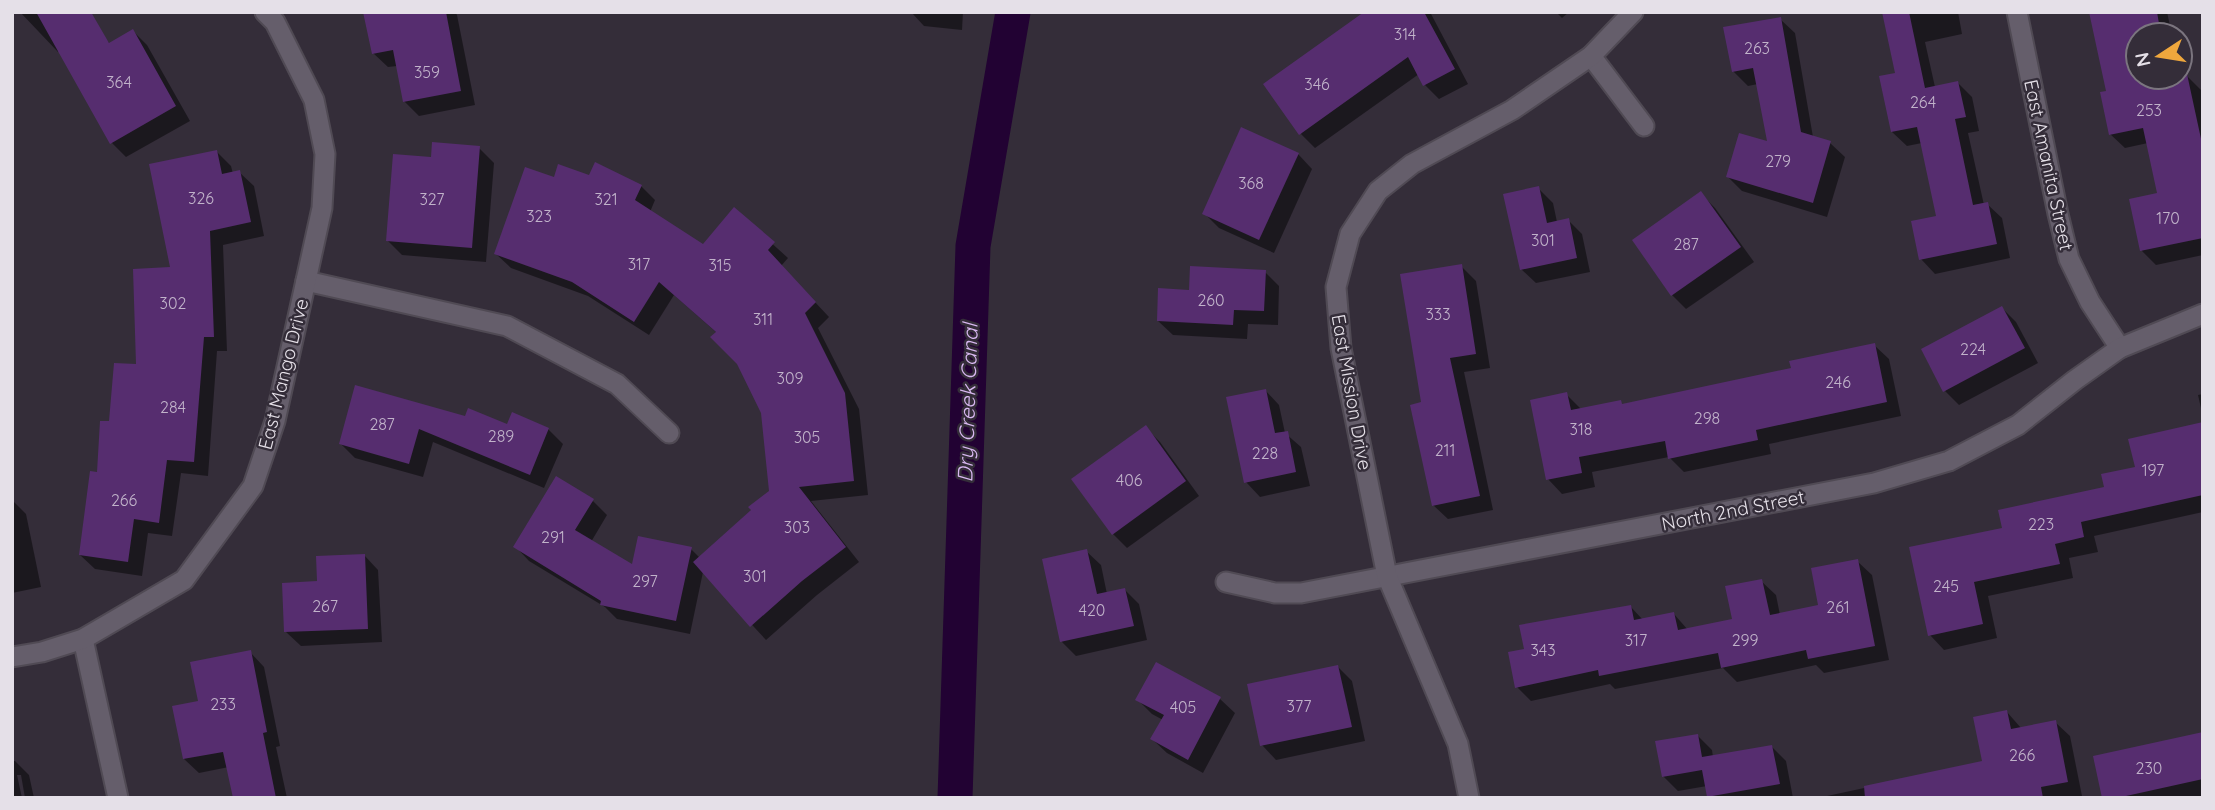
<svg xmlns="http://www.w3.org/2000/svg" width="2215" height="810" font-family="Quicksand,sans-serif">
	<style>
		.shadow { fill: #0007 }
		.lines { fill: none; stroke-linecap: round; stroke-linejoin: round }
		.canal { stroke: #220233; stroke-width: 35 }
		.building { fill: #562d6f }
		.minor-casing { stroke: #504a54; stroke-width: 23 }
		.minor { stroke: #655e6b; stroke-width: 19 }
		.labels { text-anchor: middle; stroke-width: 5; stroke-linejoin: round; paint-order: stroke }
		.number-label { font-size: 16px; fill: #c1b3ca }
		.street-label { font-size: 19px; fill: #e5e0e8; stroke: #342d39 }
		.water-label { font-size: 21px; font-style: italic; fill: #d9b8f2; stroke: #342d39 }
	</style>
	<rect width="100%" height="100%" fill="#342d39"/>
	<g class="shadow">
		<polygon points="20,12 81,12 110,44 133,31 147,45 190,121 126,157 112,143 60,50 58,52"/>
		<polygon points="382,12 455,12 457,15 475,105 419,116 404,101 397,66 388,67 373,53"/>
		<polygon points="911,12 963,12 962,30 924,26"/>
		<polygon points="1363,12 1430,12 1468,84 1439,99 1425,85 1419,74 1315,148 1301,134 1365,14"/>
		<polygon points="1556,12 1569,12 1562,18"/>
		<polygon points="1884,12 1958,12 1962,34 1925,42 1935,87 1958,83 1972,97 1979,131 1968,133 1984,205 1987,204 2002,218 2010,258 1935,274 1921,259 1938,217 1922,143 1907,146 1892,132 1897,74"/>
		<polygon points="2091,12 2167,12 2172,35 2138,35 2138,77 2180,77 2180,74 2181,77 2186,75 2201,90 2203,99 2203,255 2156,265 2142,251 2159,194 2148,143 2125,148 2110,134 2108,92"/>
		<polygon points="1780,19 1795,33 1813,137 1830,143 1845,157 1827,217 1742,191 1728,177 1770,144 1758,84 1748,86 1733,71"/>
		<polygon points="479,148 494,163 486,262 402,255 387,240 432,159"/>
		<polygon points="217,152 231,166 233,174 239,172 254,186 264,236 223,245 227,351 217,351 208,476 181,473 172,536 148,533 142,576 95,569 80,555 110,423 138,366"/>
		<polygon points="1298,154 1312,169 1274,253 1219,228 1204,213"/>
		<polygon points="590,177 641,186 655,200 650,212 704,246 735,210 788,258 781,266 829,317 818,328 859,409 868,495 811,501 859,562 817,595 766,640 703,572 690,634 617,619 605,607 529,561 515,546 593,501 607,515 591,542 633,567 691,549 700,558 771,492 763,412 738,363 717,333 674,295 649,335 588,296 511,268 496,254 555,179"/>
		<polygon points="1538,188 1553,203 1557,222 1568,220 1582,234 1590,272 1536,283 1521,269"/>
		<polygon points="1701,194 1715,208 1754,262 1686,309 1672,295"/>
		<polygon points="1461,266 1476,281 1490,368 1464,372 1493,510 1448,519 1433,505 1423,404"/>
		<polygon points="1265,272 1279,286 1278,325 1248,324 1247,339 1173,335 1158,321 1190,292"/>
		<polygon points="2002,308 2016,322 2038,363 1959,405 1945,391"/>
		<polygon points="1874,345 1889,359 1901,416 1769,444 1771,454 1684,472 1669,457 1592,472 1595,487 1562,494 1548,479 1566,394 1581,409 1624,406 1793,370"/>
		<polygon points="1265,390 1279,405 1285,433 1301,447 1310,486 1260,497 1246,482"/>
		<polygon points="2203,394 2203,417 2198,395"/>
		<polygon points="466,418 508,426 548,429 563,444 544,488 433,442 423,477 355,458 341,444"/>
		<polygon points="2203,423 2203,512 2094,536 2098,552 2069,558 2073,578 1988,596 1997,638 1944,650 1930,635 2004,529 2106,489"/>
		<polygon points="1146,428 1160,442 1199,496 1127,548 1113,534"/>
		<polygon points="12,500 26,514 41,587 12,593"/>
		<polygon points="1086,551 1101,565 1107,594 1125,590 1139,604 1147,640 1076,656 1062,642"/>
		<polygon points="364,555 378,570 382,642 301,646 286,632 319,582"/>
		<polygon points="1857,561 1872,575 1889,660 1824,673 1816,665 1737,682 1723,668 1615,689 1610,684 1531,701 1517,687 1527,650 1630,606 1643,620 1674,614 1688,630 1734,620 1761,581 1776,595 1780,615 1820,606"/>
		<polygon points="250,652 264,667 280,746 276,747 287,798 235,798 229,767 199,773 184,759"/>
		<polygon points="1156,664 1220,699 1235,713 1203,773 1167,753 1152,739 1163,720 1152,714 1137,699"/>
		<polygon points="1338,667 1352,681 1365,741 1276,760 1262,745"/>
		<polygon points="2007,712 2021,728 2055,722 2070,736 2082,796 2072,798 1828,798 1827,796 1985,762"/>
		<polygon points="2203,734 2203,796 2103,798"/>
		<polygon points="1698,736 1712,750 1713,757 1772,747 1786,761 1793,798 1710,798 1707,786 1678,791 1663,776"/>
		<polygon points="12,761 15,761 29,775 34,798 25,798 21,775 17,775 22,798 12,798"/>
	</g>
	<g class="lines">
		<polyline class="canal" points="955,798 973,246 1013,12"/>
	</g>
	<g class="building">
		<polygon points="36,12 91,12 109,43 133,29 176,106 110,144"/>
		<polygon points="363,12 446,12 461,91 403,102 393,50 372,54"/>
		<polygon points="1364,12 1424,12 1455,69 1423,86 1408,57 1299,135 1263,84"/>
		<polygon points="1882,12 1909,12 1925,88 1958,81 1966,117 1955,119 1973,205 1988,202 1997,244 1919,260 1911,221 1936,216 1917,127 1891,132 1879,76 1895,73"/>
		<polygon points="2089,12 2157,12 2161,35 2138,35 2138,77 2180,77 2180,75 2187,74 2203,148 2203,238 2140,251 2129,199 2157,193 2143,128 2109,135 2100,92 2106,91"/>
		<polygon points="1781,17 1801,132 1831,141 1813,203 1726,177 1739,133 1767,141 1753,68 1732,72 1723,27"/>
		<polygon points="1241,127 1299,153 1259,240 1202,214"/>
		<polygon points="432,142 480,146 472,248 386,241 393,154 431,157"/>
		<polygon points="217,150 222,174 240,170 251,222 210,231 214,337 204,337 194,462 167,460 159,523 134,519 128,562 79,555 90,471 97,472 100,421 109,421 114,363 136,364 133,269 170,267 149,164"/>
		<polygon points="595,162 642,185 635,200 703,244 734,207 775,242 768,250 816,302 805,313 845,393 854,481 799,487 846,547 802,581 750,627 693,562 751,510 748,507 769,491 761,413 737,364 710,337 716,332 659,282 634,322 572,282 494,254 525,167 554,177 558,164 589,175"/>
		<polygon points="1539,186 1547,223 1569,218 1577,258 1520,270 1503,194"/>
		<polygon points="1701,191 1741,247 1671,296 1632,240"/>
		<polygon points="1462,264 1476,354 1450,358 1480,496 1432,506 1410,405 1421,402 1400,274"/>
		<polygon points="1190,266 1266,270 1264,311 1234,310 1233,325 1157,321 1158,288 1189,290"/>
		<polygon points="2002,306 2025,348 1943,392 1921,349"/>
		<polygon points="1875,343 1887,402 1756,430 1758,440 1668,459 1665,441 1579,457 1582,473 1546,480 1530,400 1567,392 1571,410 1621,400 1622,404 1791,368 1789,361"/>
		<polygon points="355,385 465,416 468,408 507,424 512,412 549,428 530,475 419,429 409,464 339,444"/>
		<polygon points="1266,389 1275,433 1288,431 1296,472 1244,483 1226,397"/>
		<polygon points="2203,422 2203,495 2081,522 2084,537 2055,544 2060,564 1974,582 1983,624 1928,636 1909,547 2002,528 1998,510 2104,487 2101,474 2135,467 2128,439"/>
		<polygon points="1146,425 1186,481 1112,535 1071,479"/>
		<polygon points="556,476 594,499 575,530 632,564 638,536 692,547 676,621 600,605 601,601 513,547"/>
		<polygon points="1087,549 1097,594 1125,588 1134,626 1060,642 1042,559"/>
		<polygon points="365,554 368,629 284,632 282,583 317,581 316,556"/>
		<polygon points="1858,559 1875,646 1808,659 1806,650 1721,668 1718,653 1599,676 1598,670 1515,688 1508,652 1524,649 1519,625 1631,605 1634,620 1674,612 1678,630 1732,619 1725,586 1762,579 1770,615 1818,605 1811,568"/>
		<polygon points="251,650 267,732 263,733 276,798 233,798 223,752 183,759 172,706 198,701 190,662"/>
		<polygon points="1156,662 1221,697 1188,760 1150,739 1164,715 1135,700"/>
		<polygon points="1338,665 1352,727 1260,746 1247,684"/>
		<polygon points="2007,710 2011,729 2056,720 2068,782 2041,787 2043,798 1865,798 1864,786 1982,761 1973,717"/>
		<polygon points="2203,732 2203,779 2117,798 2102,798 2093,756"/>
		<polygon points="1698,734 1702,757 1772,745 1780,784 1707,797 1702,770 1662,777 1655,741"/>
	</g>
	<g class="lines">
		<g class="minor-casing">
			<g id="minor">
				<polyline points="2017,12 2058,214 2069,259 2090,302 2120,348"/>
				<polyline points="1591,56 1644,126"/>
				<polyline points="306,281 507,326 617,384 669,433"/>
				<polyline points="1226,582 1275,593 1301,593 1874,483 1949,461 2018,425 2075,380 2120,348 2203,314"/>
				<polyline points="83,639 118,798"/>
				<polyline points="12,657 42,652 83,639 184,580 253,486 275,421 322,208 325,154 314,100 275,22 265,12"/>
				<polyline points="1469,798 1458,744 1387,576 1341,348 1336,287 1350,234 1378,191 1412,164 1512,110 1591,56 1633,12"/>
			</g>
		</g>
		<use href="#minor" class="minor"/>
	</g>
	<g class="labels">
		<g class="number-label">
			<text x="1405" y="40">314</text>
			<text x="1757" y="54">263</text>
			<text x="427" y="78">359</text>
			<text x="119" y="88">364</text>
			<text x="1317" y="90">346</text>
			<text x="1923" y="108">264</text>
			<text x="2149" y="116">253</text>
			<text x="1778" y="167">279</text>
			<text x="1251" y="189">368</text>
			<text x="201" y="204">326</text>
			<text x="432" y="205">327</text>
			<text x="606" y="205">321</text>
			<text x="539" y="222">323</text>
			<text x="2168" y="224">170</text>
			<text x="1543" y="246">301</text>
			<text x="1686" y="250">287</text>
			<text x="639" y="270">317</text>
			<text x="720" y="271">315</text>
			<text x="1211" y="306">260</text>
			<text x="173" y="309">302</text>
			<text x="1438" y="320">333</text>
			<text x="763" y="325">311</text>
			<text x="1973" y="355">224</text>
			<text x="790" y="384">309</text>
			<text x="1838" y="388">246</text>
			<text x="173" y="413">284</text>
			<text x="1707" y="424">298</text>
			<text x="382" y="430">287</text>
			<text x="1581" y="435">318</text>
			<text x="501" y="442">289</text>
			<text x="807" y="443">305</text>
			<text x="1445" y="456">211</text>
			<text x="1265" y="459">228</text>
			<text x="2153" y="476">197</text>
			<text x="1129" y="486">406</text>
			<text x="124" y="506">266</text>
			<text x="2041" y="530">223</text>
			<text x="797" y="533">303</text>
			<text x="553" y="543">291</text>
			<text x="755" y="582">301</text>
			<text x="645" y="587">297</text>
			<text x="1946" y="592">245</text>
			<text x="325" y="612">267</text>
			<text x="1838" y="613">261</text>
			<text x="1092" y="616">420</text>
			<text x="1636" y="646">317</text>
			<text x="1745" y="646">299</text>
			<text x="1543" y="656">343</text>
			<text x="223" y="710">233</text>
			<text x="1299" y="712">377</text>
			<text x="1183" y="713">405</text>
			<text x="2022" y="761">266</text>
			<text x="2149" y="774">230</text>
		</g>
		<g class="street-label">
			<text transform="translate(2049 165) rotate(78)" y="7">East Amanita Street</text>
			<text transform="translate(283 374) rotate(-76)" y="7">East Mango Drive</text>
			<text transform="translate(1352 392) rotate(80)" y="7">East Mission Drive</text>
			<text transform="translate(1733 510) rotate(-11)" y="7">North 2nd Street</text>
		</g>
		<g class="water-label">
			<text transform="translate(968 403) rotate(-88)" y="7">Dry Creek Canal</text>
		</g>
	</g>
	<rect width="2215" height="810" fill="none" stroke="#e5e0e8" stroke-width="28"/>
	<g transform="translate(2159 56) rotate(258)"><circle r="33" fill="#342d39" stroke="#7b757f" stroke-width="2"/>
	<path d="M0-5L12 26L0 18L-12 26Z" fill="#efa73d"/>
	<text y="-10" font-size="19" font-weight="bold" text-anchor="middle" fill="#e5e0e8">N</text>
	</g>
</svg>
